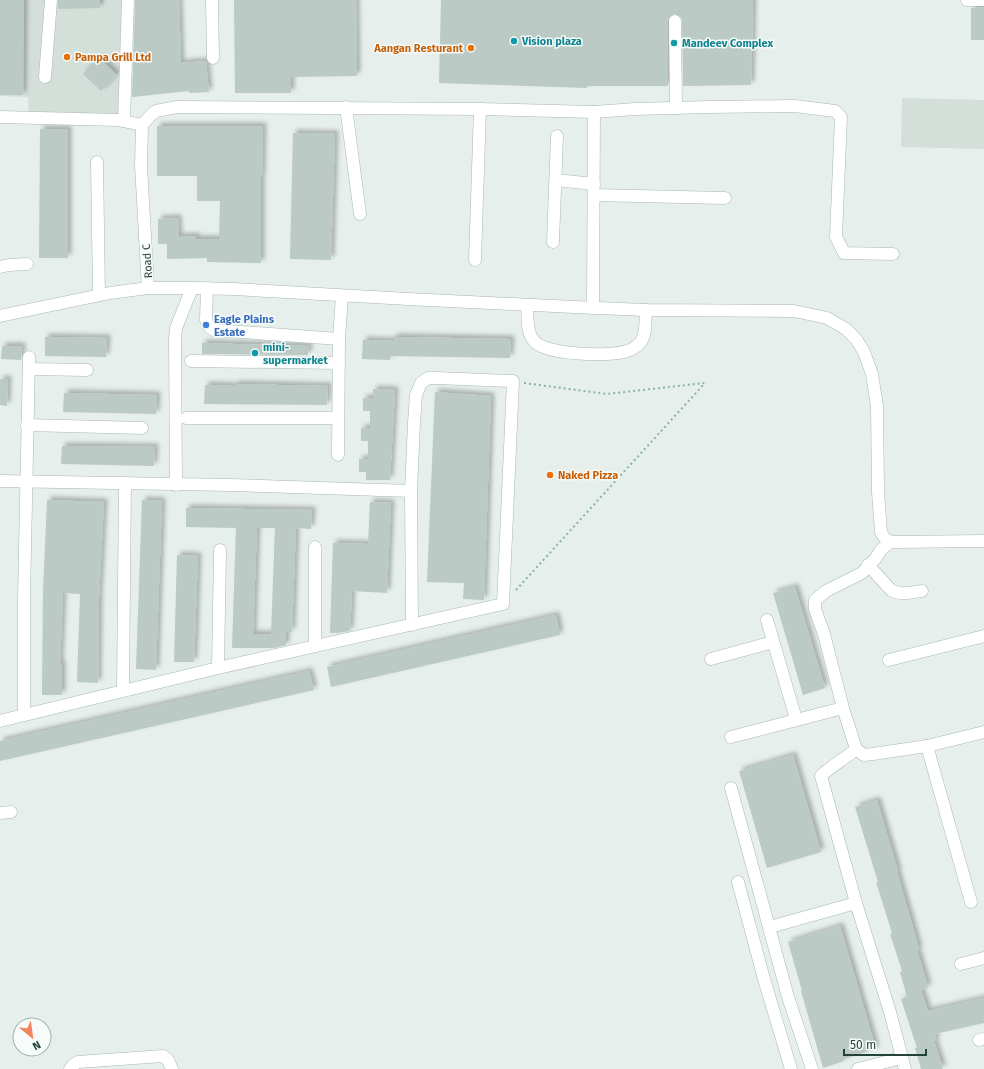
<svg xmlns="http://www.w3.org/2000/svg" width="984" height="1069" font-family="'Fira Sans',sans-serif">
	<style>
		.built { fill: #d4dfda }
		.building { fill: #bbcac4; fill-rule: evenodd; filter: url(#shadow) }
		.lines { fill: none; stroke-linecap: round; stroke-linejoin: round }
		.minor-casing { stroke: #a8b8b2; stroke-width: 13 }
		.path { stroke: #86b3a5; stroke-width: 2; stroke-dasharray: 2 3; stroke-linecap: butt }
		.minor { stroke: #fff; stroke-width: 12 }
		.culture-dot { fill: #0f9aa8; stroke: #f7fbf9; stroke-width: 1.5 }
		.food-dot { fill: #e8710a; stroke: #f7fbf9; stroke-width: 1.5 }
		.shop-dot { fill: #3f7fe0; stroke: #f7fbf9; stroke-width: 1.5 }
		.labels { text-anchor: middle; stroke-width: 3; stroke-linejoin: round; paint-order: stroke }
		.culture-label { font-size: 11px; font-weight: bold; fill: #0d838f; stroke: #f7fbf9; text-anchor: start }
		.food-label { font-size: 11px; font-weight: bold; fill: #c56008; stroke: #f7fbf9; text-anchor: start }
		.street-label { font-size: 11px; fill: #24423a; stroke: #f7fbf9 }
		.shop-label { font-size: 11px; font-weight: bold; fill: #366cbe; stroke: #f7fbf9; text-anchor: start }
	</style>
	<defs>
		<filter id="shadow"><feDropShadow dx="3.5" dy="-3.5" stdDeviation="2" flood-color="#0004"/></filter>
	</defs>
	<rect width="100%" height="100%" fill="#e6efeb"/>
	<g class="built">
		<polygon points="0,0 123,0 119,119 29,117 28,97 0,96"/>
		<polygon points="902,98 984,100 984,149 901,147"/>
	</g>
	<g class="building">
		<polygon points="0,0 24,0 23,95 0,95"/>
		<polygon points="58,0 100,0 100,8 58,9"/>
		<polygon points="135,0 179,0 181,63 206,61 209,92 189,93 189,91 132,97"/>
		<polygon points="234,0 356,0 357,76 291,77 291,93 235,93"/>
		<polygon points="441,0 753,0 751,85 683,86 682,21 681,17 675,14 671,15 668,21 668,86 587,86 587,88 439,83"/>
		<polygon points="984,7 984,40 971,40 971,8"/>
		<polygon points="99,58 117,75 101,91 83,74"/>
		<polygon points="157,126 263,126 262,177 261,177 261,263 207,262 207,258 167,259 167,244 158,244 158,219 178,218 179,237 196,236 196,239 219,239 220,201 197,201 197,176 157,176"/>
		<polygon points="40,129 68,129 68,258 39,258"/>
		<polygon points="293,133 335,134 331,260 290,259"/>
		<polygon points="45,337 107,338 106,357 45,356"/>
		<polygon points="393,337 511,339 510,358 390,356 390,360 362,359 363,340 393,341"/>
		<polygon points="202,343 309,346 308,355 202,354"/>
		<polygon points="2,346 22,346 21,360 1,359"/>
		<polygon points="0,379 8,379 7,406 0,405"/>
		<polygon points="235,384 328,386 327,405 204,404 205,385 235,386"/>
		<polygon points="373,389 395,390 390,480 366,480 366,472 359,472 359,459 368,459 368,441 361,441 361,428 370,428 370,411 363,411 363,398 373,398"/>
		<polygon points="435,392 491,396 484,600 463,599 464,583 427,582"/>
		<polygon points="64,393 157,395 156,414 63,412"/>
		<polygon points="62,446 155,447 154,466 61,464"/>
		<polygon points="47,500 104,502 99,598 98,683 77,682 80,594 63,593 60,664 62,664 62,695 42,695 43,592"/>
		<polygon points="142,500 162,501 156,670 136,669"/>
		<polygon points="370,502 391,503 387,593 352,591 350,631 338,633 330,633 333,543 368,544"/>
		<path d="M186,508L312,510L311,529L296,528L292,632H286V645L274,648H232L236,528L186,527ZM257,528H275L271,634H253Z"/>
		<polygon points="177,555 198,556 194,662 174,662"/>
		<polygon points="795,587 825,688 803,695 773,593"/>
		<polygon points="556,615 560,635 331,687 327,667"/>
		<polygon points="309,671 314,690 0,761 0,741"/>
		<polygon points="793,755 821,852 767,868 739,771"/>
		<polygon points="877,800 898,871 897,872 919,949 917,950 928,987 921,990 928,1011 984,998 984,1023 935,1034 936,1040 934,1041 943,1069 921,1069 915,1048 917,1048 901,999 907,997 900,972 902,971 890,934 892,933 876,882 878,882 855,807"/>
		<polygon points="840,926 876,1049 844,1059 844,1061 823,1068 801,991 802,991 788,942"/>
	</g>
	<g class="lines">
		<g class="minor-casing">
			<g id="minor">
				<polyline points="212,0 213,58"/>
				<polyline points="967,0 983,0"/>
				<polyline points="675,21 676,108"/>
				<polyline points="45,77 51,0"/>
				<polyline points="346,107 360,214"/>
				<polyline points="0,117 118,120 142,125"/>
				<polyline points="124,121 128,0"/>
				<polyline points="97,162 99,295"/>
				<polyline points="556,180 594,184"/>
				<polyline points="594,195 725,198"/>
				<polyline points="553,242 557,136"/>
				<polyline points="475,260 480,109"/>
				<polyline points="0,267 9,265 27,264"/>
				<polyline points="148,288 141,166 142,125 151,115 156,111 177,107 480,109 594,112 635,109 709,107 795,106 835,111 841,117 836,237 844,253 893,254"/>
				<polyline points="207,288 206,320 209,327 214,330 339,339"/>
				<path d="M527,305C528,316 526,332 534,341C545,355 610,357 627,351C631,350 637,346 640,343C647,335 645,320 646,310"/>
				<polyline points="593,308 594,112"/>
				<path d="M0,316L110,293L148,288H192L234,289L408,299L574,307L646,310L794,311L827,318L846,329L856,339L864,352L872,374L877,406L878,492L881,532C884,539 888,542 896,542L984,541"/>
				<polyline points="191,361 339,363"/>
				<polyline points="29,369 87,370"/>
				<polyline points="186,418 338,418"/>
				<polyline points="27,425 142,428"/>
				<polyline points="338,455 339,339 342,296"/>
				<polyline points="0,481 230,485 411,491 412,625"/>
				<polyline points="176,485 175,339 176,328 192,288"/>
				<polyline points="890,542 880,551 876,558 862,573 826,591 815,600 815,609 824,634 843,708 856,749 864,755 873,754 927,746 984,732"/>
				<path d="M868,565L891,590C901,596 911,592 922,591"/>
				<polyline points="767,620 796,719"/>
				<polyline points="315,646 315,547"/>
				<polyline points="711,659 773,642"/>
				<polyline points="889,660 984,636"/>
				<polyline points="218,668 220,550"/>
				<polyline points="123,690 125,483"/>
				<polyline points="24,715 24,598 29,357"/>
				<polyline points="0,721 218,668 503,604 513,381 437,378 428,378 421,383 416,395 414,423 411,491"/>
				<polyline points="731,737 843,708"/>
				<polyline points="927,746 971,902"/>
				<path d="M856,749C845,759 832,765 821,776L856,903L890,1012L905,1069"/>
				<polyline points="731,788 788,997 812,1069"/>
				<polyline points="0,813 11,812"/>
				<polyline points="738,882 764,979 791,1069"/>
				<polyline points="770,927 856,903"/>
				<polyline points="961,964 984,958"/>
				<polyline points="979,1040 984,1039"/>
				<polyline points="70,1069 73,1065 78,1062 163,1056 168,1060 172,1069"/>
				<polyline points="858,1069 901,1058"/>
			</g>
		</g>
		<g class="path">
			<polyline points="524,383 607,394 704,383"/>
			<polyline points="516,590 705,383"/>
		</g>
		<use href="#minor" class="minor"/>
	</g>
	<g class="culture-dot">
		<circle cx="514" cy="41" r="4"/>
		<circle cx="674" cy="43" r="4"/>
		<circle cx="255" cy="353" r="4"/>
	</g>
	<g class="food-dot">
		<circle cx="471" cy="48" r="4"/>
		<circle cx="67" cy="57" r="4"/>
		<circle cx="550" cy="475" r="4"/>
	</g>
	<circle class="shop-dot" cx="206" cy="325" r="4"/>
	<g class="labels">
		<g class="culture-label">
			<text x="522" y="45">Vision plaza</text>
			<text x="682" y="47">Mandeev Complex</text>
			<text x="263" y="351">mini-<tspan x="263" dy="13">supermarket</tspan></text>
		</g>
		<g class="food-label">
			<text x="463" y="52" text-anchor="end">Aangan Resturant</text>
			<text x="75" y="61">Pampa Grill Ltd</text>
			<text x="558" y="479">Naked Pizza</text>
		</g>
		<g class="street-label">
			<text transform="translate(147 261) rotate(-94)" y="4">Road C</text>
		</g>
		<g class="shop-label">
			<text x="214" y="323">Eagle Plains<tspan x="214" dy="13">Estate</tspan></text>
		</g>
	</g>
	<g transform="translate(32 1037) rotate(151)"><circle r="19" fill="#f7fbf9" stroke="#a3b1ad"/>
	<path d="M0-3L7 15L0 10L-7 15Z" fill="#f4845f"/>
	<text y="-6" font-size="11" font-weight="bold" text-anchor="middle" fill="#24423a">N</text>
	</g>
	<path d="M844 1049v6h82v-6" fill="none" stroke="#24423a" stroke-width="2"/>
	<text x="850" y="1049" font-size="12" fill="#24423a" stroke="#f7fbf9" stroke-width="3" paint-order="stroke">50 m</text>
</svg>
